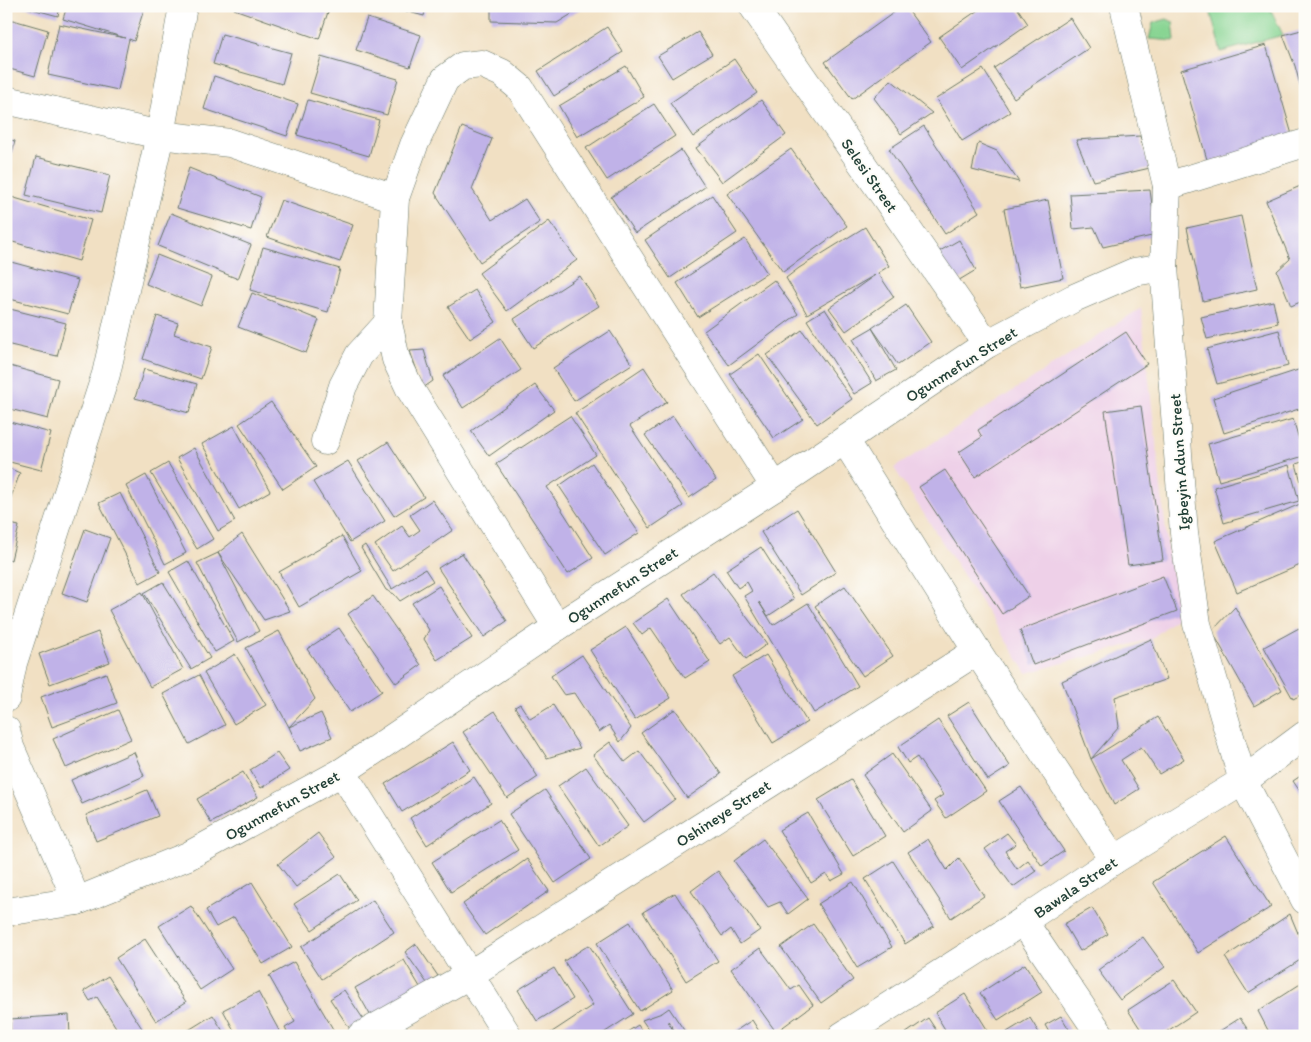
<svg xmlns="http://www.w3.org/2000/svg" width="1311" height="1042" font-family="Itim,sans-serif">
	<style>
		.built { fill: #eed0e8 }
		.green { fill: #87d492; stroke: #538863 }
		.building { fill: #c0b2e8 }
		.lines { fill: none; stroke-linecap: round; stroke-linejoin: round }
		.minor-casing { stroke: #687666; stroke-width: 29 }
		.minor { stroke: #fff; stroke-width: 28 }
		.labels { text-anchor: middle; stroke-width: 4; stroke-linejoin: round; paint-order: stroke }
		.street-label { font-size: 16px; fill: #1f3d34; stroke: #fdfcf7 }
	</style>
	<rect width="100%" height="100%" fill="#fdfcf7"/>
	<filter id="ink" filterUnits="userSpaceOnUse"><feTurbulence type="fractalNoise" baseFrequency=".02" numOctaves="2"/><feDisplacementMap in="SourceGraphic" scale="10" xChannelSelector="R" yChannelSelector="G"/><feConvolveMatrix kernelMatrix="1 2 1 2 8 2 1 2 1" color-interpolation-filters="sRGB"/></filter>
	<filter id="wash" filterUnits="userSpaceOnUse"><feTurbulence type="fractalNoise" baseFrequency=".0096" numOctaves="4" result="noise"/><feDisplacementMap in="SourceGraphic" scale="20" xChannelSelector="R" yChannelSelector="G"/><feGaussianBlur stdDeviation="1.12" result="paint"/><feColorMatrix in="noise" values="0 0 0 0 0 0 0 0 0 0 0 0 0 0 0 0 0 1.4 0 .05"/><feComposite in="paint" operator="in"/></filter>
	<g filter="url(#wash)">
		<rect width="100%" height="100%" fill="#f1e0c3"/>
		<polygon class="built" points="1141,308 1168,551 1182,614 1151,639 1027,673 894,468"/>
		<g class="green">
			<polygon points="1209,6 1269,6 1283,35 1221,52"/>
			<polygon points="1167,19 1173,22 1175,41 1149,39 1153,23"/>
		</g>
		<g id="blocks">
			<g class="building">
				<polygon points="21,6 60,6 58,16"/>
				<polygon points="67,6 145,6 134,41 129,39 118,90 48,75 59,24 125,38 63,19"/>
				<polygon points="235,6 330,6 319,39 234,9"/>
				<polygon points="385,6 426,6 424,16"/>
				<polygon points="491,6 585,6 557,23 491,21"/>
				<polygon points="903,6 905,6 931,42 852,99 825,62"/>
				<polygon points="984,6 1016,6 1028,24 962,70 939,37"/>
				<polygon points="6,18 48,30 35,76 6,68"/>
				<polygon points="367,18 421,35 410,67 356,50"/>
				<polygon points="1070,18 1089,48 1014,98 994,68"/>
				<polygon points="607,27 623,52 554,96 538,71"/>
				<polygon points="1305,29 1305,98 1304,99 1295,66 1283,35"/>
				<polygon points="698,32 712,54 672,78 658,56"/>
				<polygon points="222,34 291,53 282,84 213,64"/>
				<polygon points="1266,45 1293,138 1208,163 1181,70"/>
				<polygon points="321,57 398,79 387,115 310,93"/>
				<polygon points="734,59 757,93 693,137 670,103"/>
				<polygon points="626,66 644,97 577,137 559,106"/>
				<polygon points="983,69 1010,112 962,141 936,99"/>
				<polygon points="214,76 298,104 287,136 204,109"/>
				<polygon points="891,80 932,113 901,134 874,98"/>
				<polygon points="308,100 379,120 369,156 297,135"/>
				<polygon points="761,100 786,135 722,182 696,148"/>
				<polygon points="654,104 675,136 607,180 586,148"/>
				<polygon points="924,126 979,212 945,234 889,149"/>
				<polygon points="462,127 492,139 472,189 492,220 525,199 540,222 480,262 435,193"/>
				<polygon points="1140,136 1150,168 1093,181 1076,140"/>
				<polygon points="6,139 15,141 7,172 6,172"/>
				<polygon points="978,143 997,151 1019,182 972,170"/>
				<polygon points="791,149 847,226 783,272 727,194"/>
				<polygon points="681,150 705,187 635,233 611,197"/>
				<polygon points="36,157 110,175 101,213 26,195"/>
				<polygon points="189,168 261,197 251,230 177,208"/>
				<polygon points="1305,184 1305,300 1291,306 1277,271 1290,259 1266,201"/>
				<polygon points="1150,190 1156,235 1103,247 1094,227 1073,229 1070,194"/>
				<polygon points="712,195 737,233 670,278 645,240"/>
				<polygon points="11,197 91,220 79,261 6,240 6,212"/>
				<polygon points="281,200 353,225 340,262 267,237"/>
				<polygon points="1048,200 1063,278 1020,287 1004,209"/>
				<polygon points="171,213 251,245 238,279 158,246"/>
				<polygon points="1241,216 1257,289 1203,301 1187,228"/>
				<polygon points="549,221 577,260 507,311 479,273"/>
				<polygon points="865,227 889,266 878,273 894,297 846,331 829,308 875,275 807,314 786,278 799,268"/>
				<polygon points="745,239 767,273 698,317 677,283"/>
				<polygon points="959,240 976,270 951,285 933,255"/>
				<polygon points="263,247 340,269 328,312 250,290"/>
				<polygon points="157,255 212,277 201,306 146,284"/>
				<polygon points="11,262 78,280 68,314 6,298 6,279"/>
				<polygon points="580,276 599,306 533,348 514,319"/>
				<polygon points="774,280 798,314 729,365 704,331"/>
				<polygon points="475,290 496,322 470,339 448,307"/>
				<polygon points="252,293 319,320 306,353 238,327"/>
				<polygon points="1273,301 1278,323 1207,339 1201,317"/>
				<polygon points="906,305 931,342 898,365 872,328 896,370 876,381 853,339 872,328"/>
				<polygon points="6,308 66,323 57,356 6,344"/>
				<polygon points="825,309 872,383 854,394 807,320"/>
				<polygon points="157,316 178,323 174,334 212,347 201,379 143,359"/>
				<polygon points="802,330 852,399 817,424 767,355"/>
				<polygon points="1279,330 1288,366 1217,384 1207,349"/>
				<polygon points="610,331 632,364 574,401 553,368"/>
				<polygon points="1126,332 1147,364 975,477 959,452 982,437 978,430"/>
				<polygon points="500,338 521,370 463,408 443,376"/>
				<polygon points="424,350 433,381 423,388 410,351"/>
				<polygon points="759,354 803,419 774,438 730,374"/>
				<polygon points="6,365 58,379 48,419 6,408"/>
				<polygon points="644,367 667,402 630,426 683,506 650,528 575,413"/>
				<polygon points="144,369 197,384 189,413 135,398"/>
				<polygon points="1301,369 1305,379 1305,407 1224,433 1213,398"/>
				<polygon points="535,385 554,410 489,456 471,431"/>
				<polygon points="271,402 316,467 283,489 239,424"/>
				<polygon points="1141,406 1163,560 1128,565 1105,411"/>
				<polygon points="570,416 596,455 547,487 593,558 568,574 496,464"/>
				<polygon points="673,416 716,480 689,498 645,435"/>
				<polygon points="1293,419 1304,456 1219,481 1208,444"/>
				<polygon points="6,421 51,433 41,470 6,461"/>
				<polygon points="234,426 270,491 239,509 202,444"/>
				<polygon points="388,442 424,497 394,516 358,461"/>
				<polygon points="194,448 235,521 218,531 177,458"/>
				<polygon points="348,461 385,521 350,542 313,482"/>
				<polygon points="1305,461 1305,492 1304,492 1296,464"/>
				<polygon points="168,463 213,539 197,549 151,473"/>
				<polygon points="592,463 639,533 605,555 559,486"/>
				<polygon points="1289,465 1299,501 1224,523 1214,487"/>
				<polygon points="6,467 20,473 8,505 6,504"/>
				<polygon points="945,470 1029,596 1002,614 919,487"/>
				<polygon points="146,475 186,553 165,564 126,486"/>
				<polygon points="120,493 160,572 140,583 99,503"/>
				<polygon points="432,500 453,530 393,571 375,545 402,526 410,537 420,530 410,515"/>
				<polygon points="1300,504 1305,516 1305,563 1237,592 1215,541"/>
				<polygon points="797,509 836,572 801,595 761,532"/>
				<polygon points="6,523 19,526 11,560 6,558"/>
				<polygon points="85,529 110,538 87,602 62,593"/>
				<polygon points="242,534 290,611 264,620 218,553"/>
				<polygon points="342,536 362,571 299,607 279,572"/>
				<polygon points="365,545 392,589 425,569 433,581 400,601 394,594 386,590 361,548"/>
				<polygon points="761,547 794,599 768,616 759,602 773,625 808,603 858,686 814,713 744,596 752,591 747,582 738,588 726,570"/>
				<polygon points="218,553 259,631 238,642 197,563"/>
				<polygon points="462,553 507,621 484,637 438,568"/>
				<polygon points="188,561 234,641 215,652 169,572"/>
				<polygon points="713,572 767,644 746,659 730,637 720,644 683,594"/>
				<polygon points="1163,576 1177,611 1033,665 1020,630"/>
				<polygon points="163,582 210,658 191,669 144,593"/>
				<polygon points="439,586 472,638 437,660 424,639 429,630 412,603"/>
				<polygon points="845,586 893,656 863,676 815,606"/>
				<polygon points="142,592 183,669 150,687 109,610"/>
				<polygon points="373,596 421,665 396,683 348,614"/>
				<polygon points="668,599 710,662 685,678 651,628 642,635 633,623"/>
				<polygon points="1235,607 1282,690 1254,706 1212,631"/>
				<polygon points="626,627 671,698 635,720 590,650"/>
				<polygon points="339,628 382,691 350,712 307,649"/>
				<polygon points="1299,628 1305,639 1305,693 1293,699 1264,647"/>
				<polygon points="279,631 315,699 289,727 321,713 332,737 300,751 289,727 246,648"/>
				<polygon points="98,632 110,662 50,684 39,654"/>
				<polygon points="1151,639 1167,679 1115,697 1119,727 1091,759 1158,717 1184,759 1159,774 1141,747 1121,760 1139,789 1114,805 1091,759 1062,681"/>
				<polygon points="235,654 266,705 234,724 204,673"/>
				<polygon points="582,655 631,728 620,742 609,725 599,732 574,693 564,695 551,676"/>
				<polygon points="766,655 807,722 773,743 732,676"/>
				<polygon points="106,673 117,703 52,727 41,697"/>
				<polygon points="199,675 225,725 189,744 163,694"/>
				<polygon points="969,702 1010,766 988,780 947,716"/>
				<polygon points="520,704 530,719 553,705 580,748 547,758 515,707"/>
				<polygon points="675,709 721,774 687,798 641,733"/>
				<polygon points="118,710 131,739 66,768 53,739"/>
				<polygon points="495,711 538,777 507,798 463,732"/>
				<polygon points="938,720 986,791 946,818 934,801 943,795 917,757 908,763 898,747"/>
				<polygon points="453,742 470,770 402,812 385,784"/>
				<polygon points="610,742 625,762 639,751 675,799 644,822 593,755"/>
				<polygon points="134,752 144,776 82,804 71,780"/>
				<polygon points="277,753 289,770 261,788 250,770"/>
				<polygon points="892,754 932,811 903,832 863,775"/>
				<polygon points="586,767 628,826 599,846 558,786"/>
				<polygon points="243,772 258,797 211,823 197,799"/>
				<polygon points="1305,773 1305,799 1293,781"/>
				<polygon points="474,777 491,803 427,845 410,818"/>
				<polygon points="851,780 885,836 853,856 818,800"/>
				<polygon points="1021,787 1064,851 1042,866 999,801"/>
				<polygon points="147,790 158,816 96,841 86,815"/>
				<polygon points="545,790 591,859 555,883 509,814"/>
				<polygon points="808,813 844,874 831,881 826,874 811,883 779,830"/>
				<polygon points="499,820 518,850 451,892 432,862"/>
				<polygon points="318,833 336,857 296,887 278,864"/>
				<polygon points="1007,833 1016,844 1005,851 1017,869 1028,860 1036,871 1013,887 985,849"/>
				<polygon points="1226,836 1271,907 1198,953 1153,882"/>
				<polygon points="763,839 808,899 788,914 780,902 768,907 734,861"/>
				<polygon points="928,839 947,870 959,858 984,896 951,918 908,852"/>
				<polygon points="527,859 549,891 485,935 463,904"/>
				<polygon points="893,861 934,926 905,944 865,879"/>
				<polygon points="718,871 760,930 740,944 731,929 722,936 691,891"/>
				<polygon points="340,874 357,900 312,930 294,904"/>
				<polygon points="252,882 292,947 263,964 234,917 216,927 206,910"/>
				<polygon points="853,882 892,947 857,968 818,904"/>
				<polygon points="675,893 718,961 686,981 643,912"/>
				<polygon points="373,900 394,932 322,979 301,947"/>
				<polygon points="191,906 232,969 200,990 159,926"/>
				<polygon points="1092,908 1108,934 1080,951 1064,924"/>
				<polygon points="1290,914 1305,950 1305,957 1248,993 1225,957"/>
				<polygon points="630,922 673,990 640,1011 597,943"/>
				<polygon points="813,924 853,980 821,1003 781,947"/>
				<polygon points="1143,937 1165,967 1120,1000 1098,970"/>
				<polygon points="145,939 186,1002 156,1021 116,958"/>
				<polygon points="416,944 438,976 427,983 405,952"/>
				<polygon points="589,945 633,1014 599,1036 546,1036 593,1005 564,961"/>
				<polygon points="760,948 791,990 799,985 813,1005 776,1032 731,969"/>
				<polygon points="404,960 423,992 373,1020 355,988"/>
				<polygon points="294,962 337,1036 289,1036 285,1028 295,1022 269,976"/>
				<polygon points="1025,964 1042,992 998,1020 980,993"/>
				<polygon points="554,968 573,999 537,1021 518,990"/>
				<polygon points="108,976 145,1033 142,1036 114,1036 117,1029 97,997 90,1001 84,991"/>
				<polygon points="1174,980 1196,1012 1160,1036 1145,1036 1128,1010"/>
				<polygon points="1305,981 1305,1027 1292,1036 1271,1036 1258,1011"/>
				<polygon points="344,990 366,1023 352,1032 330,999"/>
				<polygon points="258,992 282,1036 237,1036 223,1010"/>
				<polygon points="965,994 990,1034 988,1036 949,1036 935,1013"/>
				<polygon points="669,1008 688,1036 678,1036 668,1021 676,1036 653,1036 642,1020 662,1013"/>
				<polygon points="69,1015 70,1036 11,1036 10,1019"/>
				<polygon points="213,1015 226,1036 179,1036"/>
				<polygon points="1061,1016 1073,1036 1051,1036 1045,1025"/>
				<polygon points="928,1018 940,1036 902,1036"/>
				<polygon points="1030,1018 1041,1036 1009,1036 1007,1032"/>
				<polygon points="1240,1018 1252,1036 1212,1036"/>
				<polygon points="752,1020 762,1036 728,1036"/>
				<polygon points="638,1025 645,1036 621,1036"/>
			</g>
		</g>
	</g>
	<g filter="url(#ink)">
		<use href="#blocks" fill-opacity="0" stroke="#687666" stroke-width="1"/>
		<g class="lines">
			<g class="minor-casing">
				<g id="minor">
					<polyline points="753,6 987,344"/>
					<polyline points="1124,6 1167,186 1164,267 1184,533 1197,624 1243,781 1305,900"/>
					<polyline points="6,100 160,135 230,143 395,198"/>
					<polyline points="1167,186 1305,143"/>
					<polyline points="845,440 977,651 1114,860"/>
					<polyline points="325,441 343,386 359,355 388,323"/>
					<polyline points="557,627 410,389 396,359 388,323 395,198 414,145 445,79 463,66 482,64 502,73 520,88 775,487"/>
					<polyline points="6,698 13,663 106,374 160,135 183,6"/>
					<polyline points="6,730 10,747 77,901"/>
					<polyline points="342,772 508,1036"/>
					<polyline points="6,912 77,901 188,856 342,772 557,627 775,487 987,344 1074,298 1134,272 1164,267"/>
					<polyline points="1023,921 1101,1036"/>
					<polyline points="361,1036 469,975 977,651"/>
					<polyline points="842,1036 1023,921 1114,860 1243,781 1305,735"/>
				</g>
			</g>
			<use href="#minor" class="minor"/>
		</g>
	</g>
	<g class="labels">
		<g class="street-label">
			<text transform="translate(870 175) rotate(55)" y="6">Selesi Street</text>
			<text transform="translate(961 364) rotate(-32)" y="6">Ogunmefun Street</text>
			<text transform="translate(1179 462) rotate(-94)" y="6">Igbeyin Adun Street</text>
			<text transform="translate(622 585) rotate(-33)" y="6">Ogunmefun Street</text>
			<text transform="translate(282 805) rotate(-29)" y="6">Ogunmefun Street</text>
			<text transform="translate(723 813) rotate(-33)" y="6">Oshineye Street</text>
			<text transform="translate(1075 887) rotate(-34)" y="6">Bawala Street</text>
		</g>
	</g>
	<rect width="1311" height="1042" fill="none" stroke="#fdfcf7" stroke-width="25"/>
</svg>
